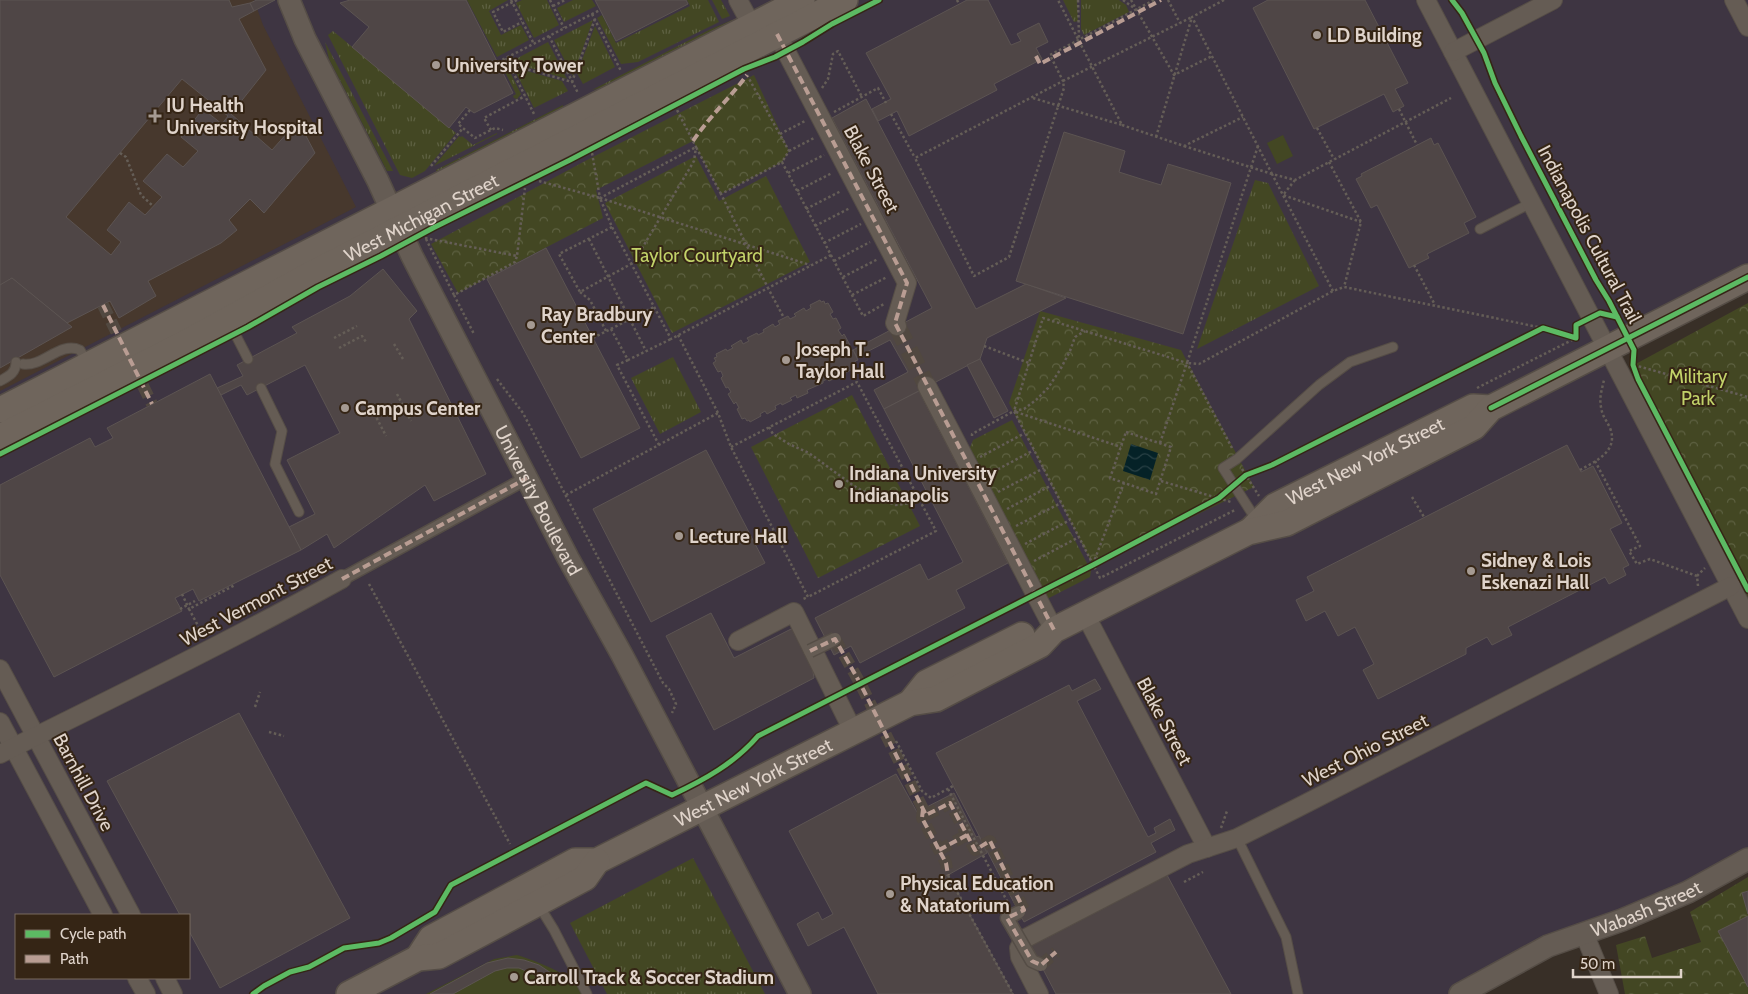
<svg xmlns="http://www.w3.org/2000/svg" width="1748" height="994" font-family="Cabin,sans-serif">
	<style>
		.education { fill: #3e3542; fill-rule: evenodd }
		.medical { fill: #47382d }
		.grass { fill: url(#grass-tufts) }
		.park { fill: url(#park-crowns) }
		.garden { fill: #434723 }
		.water { fill: url(#water-waves) }
		.building { fill: #4f4646; stroke: #5c5452; fill-rule: evenodd }
		.lines { fill: none; stroke-linecap: round; stroke-linejoin: round }
		.pedestrian-tunnel { stroke: #514840; stroke-width: 12; stroke-dasharray: 12 6; stroke-linecap: butt }
		.minor-tunnel { stroke: #514840; stroke-width: 18; stroke-dasharray: 18 9; stroke-linecap: butt }
		.service-casing { stroke: #554d46; stroke-width: 11 }
		.pedestrian-casing { stroke: #554d46; stroke-width: 15 }
		.minor-casing { stroke: #554d46; stroke-width: 20 }
		.tertiary-casing { stroke: #554d46; stroke-width: 24 }
		.secondary-casing { stroke: #554d46; stroke-width: 28 }
		.path { stroke: #655e57; stroke-width: 2.5; stroke-dasharray: 2.5 2.5; stroke-linecap: butt }
		.service { stroke: #655c54; stroke-width: 9 }
		.pedestrian { stroke: #655c54; stroke-width: 12 }
		.minor { stroke: #655c54; stroke-width: 18 }
		.tertiary { stroke: #655c54; stroke-width: 21 }
		.secondary { stroke: #6f655c; stroke-width: 25 }
		.pedestrian-bridge-casing { stroke: #554d46; stroke-width: 15; stroke-linecap: butt }
		.path-bridge { stroke: #655e57; stroke-width: 2.5; stroke-dasharray: 2.5 2.5; stroke-linecap: butt }
		.pedestrian-bridge { stroke: #655c54; stroke-width: 12 }
		.quiet { stroke: #b99d93; stroke-width: 4; stroke-dasharray: 8 4; stroke-linecap: butt }
		.cycleway-casing { stroke: #352515; stroke-width: 8 }
		.cycleway { stroke: #5cba63; stroke-width: 5 }
		.poi-dot { fill: #a59a92; stroke: #352515; stroke-width: 2 }
		.labels { text-anchor: middle; stroke-width: 4; stroke-linejoin: round; paint-order: stroke }
		.poi-label { font-size: 19px; font-weight: bold; fill: #e0d4cb; stroke: #352515; text-anchor: start }
		.street-label { font-size: 19px; fill: #e0d4cb; stroke: #352515 }
		.park-label { font-size: 19px; fill: #c2d269; stroke: #352515 }
	</style>
	<defs>
		<pattern id="grass-tufts" width="24" height="20" patternUnits="userSpaceOnUse" patternTransform="scale(1.25)"><rect width="24" height="20" fill="#434723"/><path d="M3 7l-1-3M5 7V3M7 7l1-3M15 17l-1-3M17 17v-4M19 17l1-3" fill="none" stroke="#5e6142"/></pattern>
		<pattern id="park-crowns" width="20" height="18" patternUnits="userSpaceOnUse" patternTransform="scale(1.25)"><rect width="20" height="18" fill="#434723"/><path d="M2 6a3 3 0 1 1 6 0M12 15a3 3 0 1 1 6 0" fill="none" stroke="#5e6142"/></pattern>
		<pattern id="water-waves" width="16" height="10" patternUnits="userSpaceOnUse" patternTransform="scale(1.25)"><rect width="16" height="10" fill="#052227"/><path d="M0 5q4-4 8 0t8 0" fill="none" stroke="#294145"/></pattern>
	</defs>
	<rect width="100%" height="100%" fill="#382f27"/>
	<path class="education" d="M0,0H1748V276L1607,349L1748,619V856L1478,994H0ZM16,915H189V978H16Z"/>
	<polygon class="medical" points="0,0 254,0 263,25 356,207 0,391"/>
	<g class="grass">
		<polygon points="467,0 508,0 489,11 501,35 521,25 529,40 497,57"/>
		<polygon points="522,0 547,0 559,25 534,38 516,3"/>
		<polygon points="573,0 592,0 596,6 564,22 557,8"/>
		<polygon points="687,0 708,0 719,22 638,62 621,64 597,18 602,15 616,43 690,6"/>
		<polygon points="712,0 721,0 730,16 722,19"/>
		<polygon points="1063,0 1077,0 1078,21 1074,22"/>
		<polygon points="1081,0 1119,0 1126,5 1129,12 1084,35 1081,29"/>
		<polygon points="593,20 573,76 554,40"/>
		<polygon points="732,20 732,24 609,86 592,90 709,30"/>
		<polygon points="595,26 615,67 583,84 577,73"/>
		<polygon points="333,31 456,133 425,171 412,178 400,175 328,35"/>
		<polygon points="325,42 393,171 387,171 329,59"/>
		<polygon points="548,42 567,79 510,62"/>
		<polygon points="506,64 521,94 517,99 514,98 513,96 516,94 502,66"/>
		<polygon points="513,67 562,81 568,91 534,108"/>
		<polygon points="563,105 563,107 546,119 439,176 436,170"/>
		<polygon points="497,133 497,134 434,166 459,136 461,137 462,136 473,145"/>
		<polygon points="1255,180 1268,183 1319,286 1197,349"/>
		<polygon points="673,357 701,412 660,434 631,378"/>
		<polygon points="693,858 765,994 607,994 570,923"/>
	</g>
	<g class="park">
		<polygon points="754,75 789,151 782,162 721,194 693,141 596,190 603,218 458,293 431,244 587,160"/>
		<polygon points="696,156 719,201 766,176 810,262 672,333 605,203"/>
		<polygon points="1748,303 1748,597 1632,366"/>
		<polygon points="1040,311 1181,350 1254,487 1093,565 1009,403"/>
		<polygon points="852,395 920,526 818,578 751,447"/>
		<polygon points="1012,420 1091,571 1090,577 1047,599 969,450 973,440"/>
		<polygon points="1748,877 1748,994 1625,994 1616,945 1645,936 1652,958 1701,942 1690,912"/>
	</g>
	<g class="garden">
		<polygon points="1283,135 1293,156 1277,164 1267,143"/>
		<path d="M517,955C548,965 566,974 592,994H426L494,959Z"/>
	</g>
	<polygon class="water" points="1131,444 1158,453 1150,480 1123,471"/>
	<g class="building">
		<path d="M0,0H229L232,7L250,3L254,11L239,19L266,70L231,114L272,150L298,121L315,153L264,213L250,199L229,220L237,230L221,243L148,281L156,296L119,318L110,301L67,323L12,278L0,285ZM182,79L228,116L222,124L203,109L181,137L198,151L183,167L167,154L143,181L162,197L145,215L129,202L107,230L121,242L111,255L66,217Z"/>
		<polygon points="257,0 275,0 254,11 250,3"/>
		<polygon points="350,0 466,0 513,93 474,113 466,107 449,128 352,47 369,27 340,3"/>
		<polygon points="595,0 686,0 688,4 616,41"/>
		<polygon points="967,0 988,0 1011,45 1021,41 1017,34 1039,23 1048,42 1036,48 1042,59 994,84 997,90 909,136 897,111 878,121 872,109 891,99 866,53"/>
		<polygon points="1268,0 1365,0 1408,83 1395,89 1404,106 1393,112 1384,94 1314,129 1253,8"/>
		<polygon points="866,99 976,309 1026,284 1066,298 987,338 980,359 884,409 874,390 908,372 890,340 857,357 853,350 932,308 832,118"/>
		<polygon points="1064,132 1125,151 1119,172 1141,179 1161,185 1168,164 1231,183 1183,334 1016,281"/>
		<polygon points="1431,138 1434,145 1438,143 1476,217 1464,223 1469,233 1427,254 1429,258 1409,268 1377,205 1371,208 1356,179 1362,176 1361,174"/>
		<polygon points="546,248 640,428 581,458 487,279"/>
		<polygon points="383,269 417,311 409,319 486,474 434,501 425,485 334,548 327,534 301,550 289,527 315,514 287,460 340,433 305,365 247,395 241,385 221,395 217,388 243,376 237,365 297,333 292,327 350,296"/>
		<polygon points="12,278 72,327 0,368 0,285"/>
		<polygon points="820,300 821,302 824,301 825,304 828,303 833,312 830,314 833,319 836,318 841,328 838,330 842,336 844,334 850,345 847,346 850,351 853,350 858,360 855,361 856,364 854,366 855,368 845,373 844,371 838,374 839,376 829,381 827,379 823,381 823,383 807,390 808,393 797,398 796,395 790,398 792,400 782,405 781,403 775,406 776,409 767,414 765,411 760,414 761,416 750,422 749,420 747,421 745,418 742,419 737,409 739,408 736,402 734,404 728,394 731,392 728,387 726,388 721,378 723,376 721,371 718,372 713,363 716,361 714,358 717,357 716,354 726,349 727,351 733,348 731,346 741,340 743,344 749,341 747,338 757,333 758,335 764,332 763,330 773,324 775,327 780,324 778,321 788,316 790,319 796,316 794,314 804,308 806,311 811,308 810,305"/>
		<polygon points="980,359 1008,411 994,418 967,365"/>
		<polygon points="210,374 301,550 199,601 193,589 175,598 182,611 54,677 0,575 0,485 90,438 95,447 113,438 107,428"/>
		<polygon points="919,391 1008,563 956,590 965,608 860,663 851,646 834,655 815,618 920,564 928,580 963,562 884,409"/>
		<polygon points="1567,445 1581,472 1593,466 1622,523 1610,529 1629,565 1623,568 1626,575 1609,584 1605,577 1508,627 1512,635 1492,645 1487,637 1466,648 1466,654 1378,699 1363,670 1374,664 1355,627 1338,636 1325,611 1306,621 1296,600 1314,591 1307,577"/>
		<polygon points="706,450 765,563 651,622 593,509"/>
		<polygon points="711,613 734,658 797,626 810,651 814,678 714,730 666,636"/>
		<polygon points="1095,679 1101,689 1077,701 1148,837 1156,833 1154,828 1170,819 1175,830 1151,843 1156,852 1024,922 936,753 1069,685 1072,691"/>
		<polygon points="239,713 350,918 220,988 189,931 189,915 180,915 107,781"/>
		<polygon points="896,774 917,812 954,793 976,837 979,836 987,853 948,875 1013,994 878,994 844,927 808,946 797,924 818,912 822,920 833,914 789,831"/>
		<polygon points="1167,875 1231,994 1056,994 1031,946"/>
		<polygon points="1748,891 1748,914 1742,893"/>
		<polygon points="1748,916 1748,987 1718,931"/>
		<polygon points="508,958 524,960 539,965 554,975 548,983 533,974 519,968 507,968 495,971 453,994 430,994 487,963"/>
	</g>
	<g class="lines">
		<g class="pedestrian-tunnel">
			<polyline points="103,305 152,404"/>
			<polyline points="835,639 860,683 926,815 950,803 975,850 990,841 1024,910 1019,912"/>
			<polyline points="923,809 922,818 946,863 948,875"/>
			<polyline points="939,850 967,835"/>
			<polyline points="1041,965 1056,952"/>
		</g>
		<polyline class="minor-tunnel" points="897,326 927,386"/>
		<g class="service-casing">
			<g id="service">
				<polyline points="1480,229 1531,203"/>
				<polyline points="228,320 248,359"/>
				<path d="M23,364C43,367 60,341 80,350L88,364"/>
				<path d="M0,381C9,376 16,373 16,362"/>
				<polyline points="261,388 282,431 275,464 299,512"/>
				<polyline points="1257,521 1223,468 1237,459 1319,385 1350,362 1393,347"/>
				<polyline points="1237,838 1286,937 1298,994"/>
				<polyline points="538,904 554,930 587,994"/>
			</g>
		</g>
		<g class="pedestrian-casing">
			<polyline id="pedestrian" points="342,579 527,478"/>
		</g>
		<g class="minor-casing">
			<g id="minor">
				<polyline points="738,0 752,26"/>
				<polyline points="1426,0 1748,619"/>
				<polyline points="1734,0 1748,27"/>
				<polyline points="777,34 907,283 895,323 897,326"/>
				<polyline points="1453,52 1553,0"/>
				<polyline points="927,386 1054,630"/>
				<polyline points="1085,614 1207,848"/>
				<polyline points="738,641 794,612 853,731"/>
				<polyline points="0,669 131,915"/>
				<polyline points="0,722 103,915"/>
				<path d="M0,754C115,697 230,641 342,579"/>
				<polyline points="1584,933 1609,994"/>
				<polyline points="137,978 146,994"/>
				<polyline points="165,978 173,994"/>
				<polyline points="1039,994 1020,957 1019,948 1024,939 1188,854 1237,838 1297,808 1731,586"/>
			</g>
		</g>
		<g class="tertiary-casing">
			<g id="tertiary">
				<path id="s1" d="M289,0L305,39L378,181L412,256L568,558L622,655L800,994"/>
				<path id="s2" d="M1460,994L1548,946L1622,920L1688,892L1748,859"/>
			</g>
		</g>
		<g class="secondary-casing">
			<g id="secondary">
				<polyline points="0,410 802,0"/>
				<path id="s3" d="M0,437L185,343L313,273L845,0"/>
				<path id="s4" d="M1250,531L1275,506L1473,407L1491,408"/>
				<polyline points="910,703 926,683 1022,635"/>
				<path id="s5" d="M418,958L431,938L575,861H597L910,703L936,699L1040,645L1054,630L1248,532L1287,523L1474,427L1491,408L1748,277"/>
				<polyline points="349,994 418,958 439,956 585,878 597,861"/>
			</g>
		</g>
		<g class="path">
			<polyline points="511,0 534,44"/>
			<polyline points="517,0 493,12 503,32 522,22"/>
			<polyline points="550,0 564,28"/>
			<polyline points="957,0 959,4"/>
			<polyline points="1078,0 1079,38"/>
			<polyline points="1123,0 1134,8"/>
			<polyline points="1131,0 1174,75 1212,56"/>
			<polyline points="1154,0 1050,55 1063,81 915,158 974,276 1009,257 1064,88 1063,81 1192,17"/>
			<polyline points="1168,0 1180,23"/>
			<polyline points="1224,0 1192,17 1272,174"/>
			<polyline points="553,6 565,0"/>
			<polyline points="592,14 621,71"/>
			<polyline points="549,36 578,93"/>
			<polyline points="506,58 535,116"/>
			<polyline points="498,62 600,10"/>
			<polyline points="509,64 572,82 595,19"/>
			<polyline points="747,75 789,151 782,162"/>
			<polyline points="822,88 828,79 833,54 838,51 862,97"/>
			<polyline points="1033,98 1122,125 1058,0"/>
			<polyline points="470,110 458,124 475,138 495,128 503,130"/>
			<polyline points="834,112 878,88 886,103"/>
			<polyline points="891,114 915,158"/>
			<polyline points="1122,125 1184,146 1243,117"/>
			<polyline points="1317,128 1334,159"/>
			<polyline points="491,130 484,118 525,96"/>
			<polyline points="780,134 805,121"/>
			<polyline points="1156,137 1192,17"/>
			<polyline points="1184,146 1272,174"/>
			<polyline points="1258,146 1187,363 1199,364 1333,291 1344,287 1543,328"/>
			<polyline points="789,151 814,138"/>
			<polyline points="120,153 126,157 141,195 153,206"/>
			<polyline points="592,153 600,198 696,147 721,194"/>
			<polyline points="1329,162 1361,222 1344,287"/>
			<polyline points="431,166 463,128"/>
			<polyline points="788,173 824,155"/>
			<polyline points="1295,180 1283,195 1361,222"/>
			<polyline points="539,181 600,198 612,227 671,339 768,288 784,318"/>
			<polyline points="797,191 832,173"/>
			<polyline points="600,198 810,265"/>
			<polyline points="806,209 841,191"/>
			<polyline points="815,226 850,208"/>
			<polyline points="612,227 559,254 580,292 631,264 635,260 694,161 696,147 677,110"/>
			<polyline points="425,238 517,256 525,188"/>
			<polyline points="426,239 454,295 515,262 517,256"/>
			<polyline points="589,239 646,351"/>
			<polyline points="824,243 861,224"/>
			<polyline points="831,255 768,288 721,194 782,162 863,316 884,304"/>
			<polyline points="834,261 870,242"/>
			<polyline points="1414,265 1435,305"/>
			<polyline points="843,277 878,259"/>
			<polyline points="1333,291 1272,174 1295,180 1451,98"/>
			<polyline points="580,292 590,300 606,331"/>
			<polyline points="454,295 474,334"/>
			<polyline points="852,295 887,277"/>
			<polyline points="611,329 628,360 671,339"/>
			<polyline points="678,335 718,413 731,447 808,597 803,599"/>
			<polyline points="334,338 357,326"/>
			<polyline points="593,338 654,307"/>
			<polyline points="394,344 403,359"/>
			<polyline points="984,346 1029,363"/>
			<polyline points="339,348 362,336 366,342"/>
			<polyline points="628,360 617,365 659,445"/>
			<polyline points="1634,365 1748,397"/>
			<polyline points="497,379 523,413 663,683 669,689 676,704 672,713"/>
			<polyline points="1477,388 1576,338"/>
			<polyline points="397,394 411,421"/>
			<polyline points="372,409 386,436"/>
			<polyline points="1016,412 1121,447"/>
			<polyline points="769,427 773,434 789,444 809,453 854,486 876,498 896,505 920,502"/>
			<polygon points="1126,432 1171,447 1156,494 1110,478"/>
			<polyline points="972,436 972,434 1014,411 1024,409 1036,400 1048,388 1060,370 1070,351 1075,337 1085,331"/>
			<polyline points="1160,443 1187,363"/>
			<polyline points="731,447 857,382 936,531 808,597"/>
			<polyline points="1232,448 1187,363 1043,318 1014,411 1100,578 1235,510"/>
			<polyline points="980,457 1025,433"/>
			<polyline points="1595,461 1640,546 1629,551 1637,564 1650,559 1697,576 1698,586"/>
			<polyline points="1242,469 1259,496"/>
			<path d="M1580,470C1596,461 1619,451 1610,428C1607,421 1602,416 1601,407C1599,398 1602,389 1604,380"/>
			<polyline points="989,474 1034,450"/>
			<polyline points="1161,481 1231,502"/>
			<polyline points="998,492 1044,468"/>
			<polyline points="566,495 718,413"/>
			<polyline points="1412,497 1424,517"/>
			<polyline points="1007,509 1052,485"/>
			<polyline points="1016,526 1061,503"/>
			<polyline points="1025,544 1070,520"/>
			<polyline points="1034,561 1079,537"/>
			<polyline points="1093,564 1124,483"/>
			<polyline points="1697,576 1705,568"/>
			<polyline points="369,584 510,844"/>
			<polyline points="182,594 189,609"/>
			<polyline points="180,609 195,601"/>
			<polyline points="202,633 189,609 235,585"/>
			<polyline points="255,707 260,692"/>
			<polyline points="269,732 284,736"/>
			<polyline points="896,741 922,791 931,798 953,786"/>
			<polyline points="948,789 1008,903"/>
			<polyline points="1221,828 1227,811"/>
			<polyline points="948,875 1013,994"/>
			<polyline points="1184,882 1203,872"/>
		</g>
		<use href="#service" class="service"/>
		<use href="#pedestrian" class="pedestrian"/>
		<use href="#minor" class="minor"/>
		<use href="#tertiary" class="tertiary"/>
		<use href="#secondary" class="secondary"/>
		<g class="pedestrian-bridge-casing">
			<g id="pedestrian-bridge">
				<polyline points="810,651 835,639"/>
				<polyline points="1019,912 1007,918 1032,961 1041,965"/>
			</g>
		</g>
		<polyline class="path-bridge" points="1399,109 1417,145"/>
		<use href="#pedestrian-bridge" class="pedestrian-bridge"/>
		<g class="quiet">
			<polyline points="777,34 907,283 895,323 1054,630"/>
			<polyline points="1036,56 1040,64 1161,0"/>
			<path d="M693,141C709,117 730,98 747,75"/>
			<polyline points="103,305 152,404"/>
			<polyline points="342,579 527,478"/>
			<polyline points="810,651 835,639 860,683 926,815 950,803 975,850 990,841 1024,910 1007,918 1032,961 1041,965 1056,952"/>
			<polyline points="923,809 922,818 946,863 948,875"/>
			<polyline points="939,850 967,835"/>
		</g>
		<g class="cycleway-casing">
			<g id="cycleway">
				<polyline points="1452,0 1462,13 1484,53 1495,83 1521,136 1596,280 1609,301 1634,350 1633,365 1638,379 1748,590"/>
				<polyline points="1491,408 1748,277"/>
				<polyline points="0,454 248,327 318,287 381,256 433,228 570,160 744,69 775,57 803,42 832,24 879,0"/>
				<path d="M253,994L264,986L290,972L309,967L344,948L379,943L391,938L435,912L451,885L646,783L672,795C704,780 735,763 758,736L1093,565L1219,498L1246,475L1272,465L1543,328L1576,338V325L1600,313L1617,317"/>
			</g>
		</g>
		<use href="#cycleway" class="cycleway"/>
	</g>
	<g class="poi-dot">
		<circle cx="1317" cy="35" r="5"/>
		<circle cx="436" cy="65" r="5"/>
		<path d="M152.5 108.5h5v5h5v5h-5v5h-5v-5h-5v-5h5z"/>
		<circle cx="531" cy="325" r="5"/>
		<circle cx="786" cy="360" r="5"/>
		<circle cx="345" cy="408" r="5"/>
		<circle cx="839" cy="484" r="5"/>
		<circle cx="679" cy="536" r="5"/>
		<circle cx="1471" cy="571" r="5"/>
		<circle cx="890" cy="894" r="5"/>
		<circle cx="514" cy="977" r="5"/>
	</g>
	<g class="labels">
		<g class="poi-label">
			<text x="1327" y="42">LD Building</text>
			<text x="446" y="72">University Tower</text>
			<text x="166" y="112">IU Health<tspan x="166" dy="22">University Hospital</tspan></text>
			<text x="541" y="321">Ray Bradbury<tspan x="541" dy="22">Center</tspan></text>
			<text x="796" y="356">Joseph T.<tspan x="796" dy="22">Taylor Hall</tspan></text>
			<text x="355" y="415">Campus Center</text>
			<text x="849" y="480">Indiana University<tspan x="849" dy="22">Indianapolis</tspan></text>
			<text x="689" y="543">Lecture Hall</text>
			<text x="1481" y="567">Sidney &amp; Lois<tspan x="1481" dy="22">Eskenazi Hall</tspan></text>
			<text x="900" y="890">Physical Education<tspan x="900" dy="22">&amp; Natatorium</tspan></text>
			<text x="524" y="984">Carroll Track &amp; Soccer Stadium</text>
		</g>
		<g class="street-label">
			<text transform="translate(872 169) rotate(62)" y="7">Blake Street</text>
			<text dy="7" stroke="none"><textPath href="#s3" startOffset="475">West Michigan Street</textPath></text>
			<text transform="translate(1590 234) rotate(62)" y="7">Indianapolis Cultural Trail</text>
			<text dy="7" stroke="none"><textPath href="#s4" startOffset="136">West New York Street</textPath></text>
			<text dy="7" stroke="none"><textPath href="#s1" startOffset="559">University Boulevard</textPath></text>
			<text transform="translate(256 601) rotate(-28)" y="7">West Vermont Street</text>
			<text transform="translate(1165 721) rotate(62)" y="7">Blake Street</text>
			<text transform="translate(1365 750) rotate(-27)" y="7">West Ohio Street</text>
			<text transform="translate(84 782) rotate(62)" y="7">Barnhill Drive</text>
			<text dy="7" stroke="none"><textPath href="#s5" startOffset="384">West New York Street</textPath></text>
			<text dy="7" stroke="none"><textPath href="#s2" startOffset="205">Wabash Street</textPath></text>
		</g>
		<g class="park-label">
			<text x="697" y="262">Taylor Courtyard</text>
			<text x="1698" y="383">Military<tspan x="1698" dy="22">Park</tspan></text>
		</g>
	</g>
	<rect x="15" y="914" width="175" height="65" fill="#352515" stroke="#796b5e"/>
	<rect x="25" y="930" width="25" height="8" fill="#5cba63" stroke="#796b5e"/>
	<text x="60" y="939" font-size="15" fill="#e0d4cb">Cycle path</text>
	<rect x="25" y="955" width="25" height="8" fill="#b99d93" stroke="#796b5e"/>
	<text x="60" y="964" font-size="15" fill="#e0d4cb">Path</text>
	<path d="M1573 969v8h108v-8" fill="none" stroke="#e0d4cb" stroke-width="2.5"/>
	<text x="1580" y="969" font-size="15" fill="#e0d4cb" stroke="#352515" stroke-width="4" paint-order="stroke">50 m</text>
</svg>
